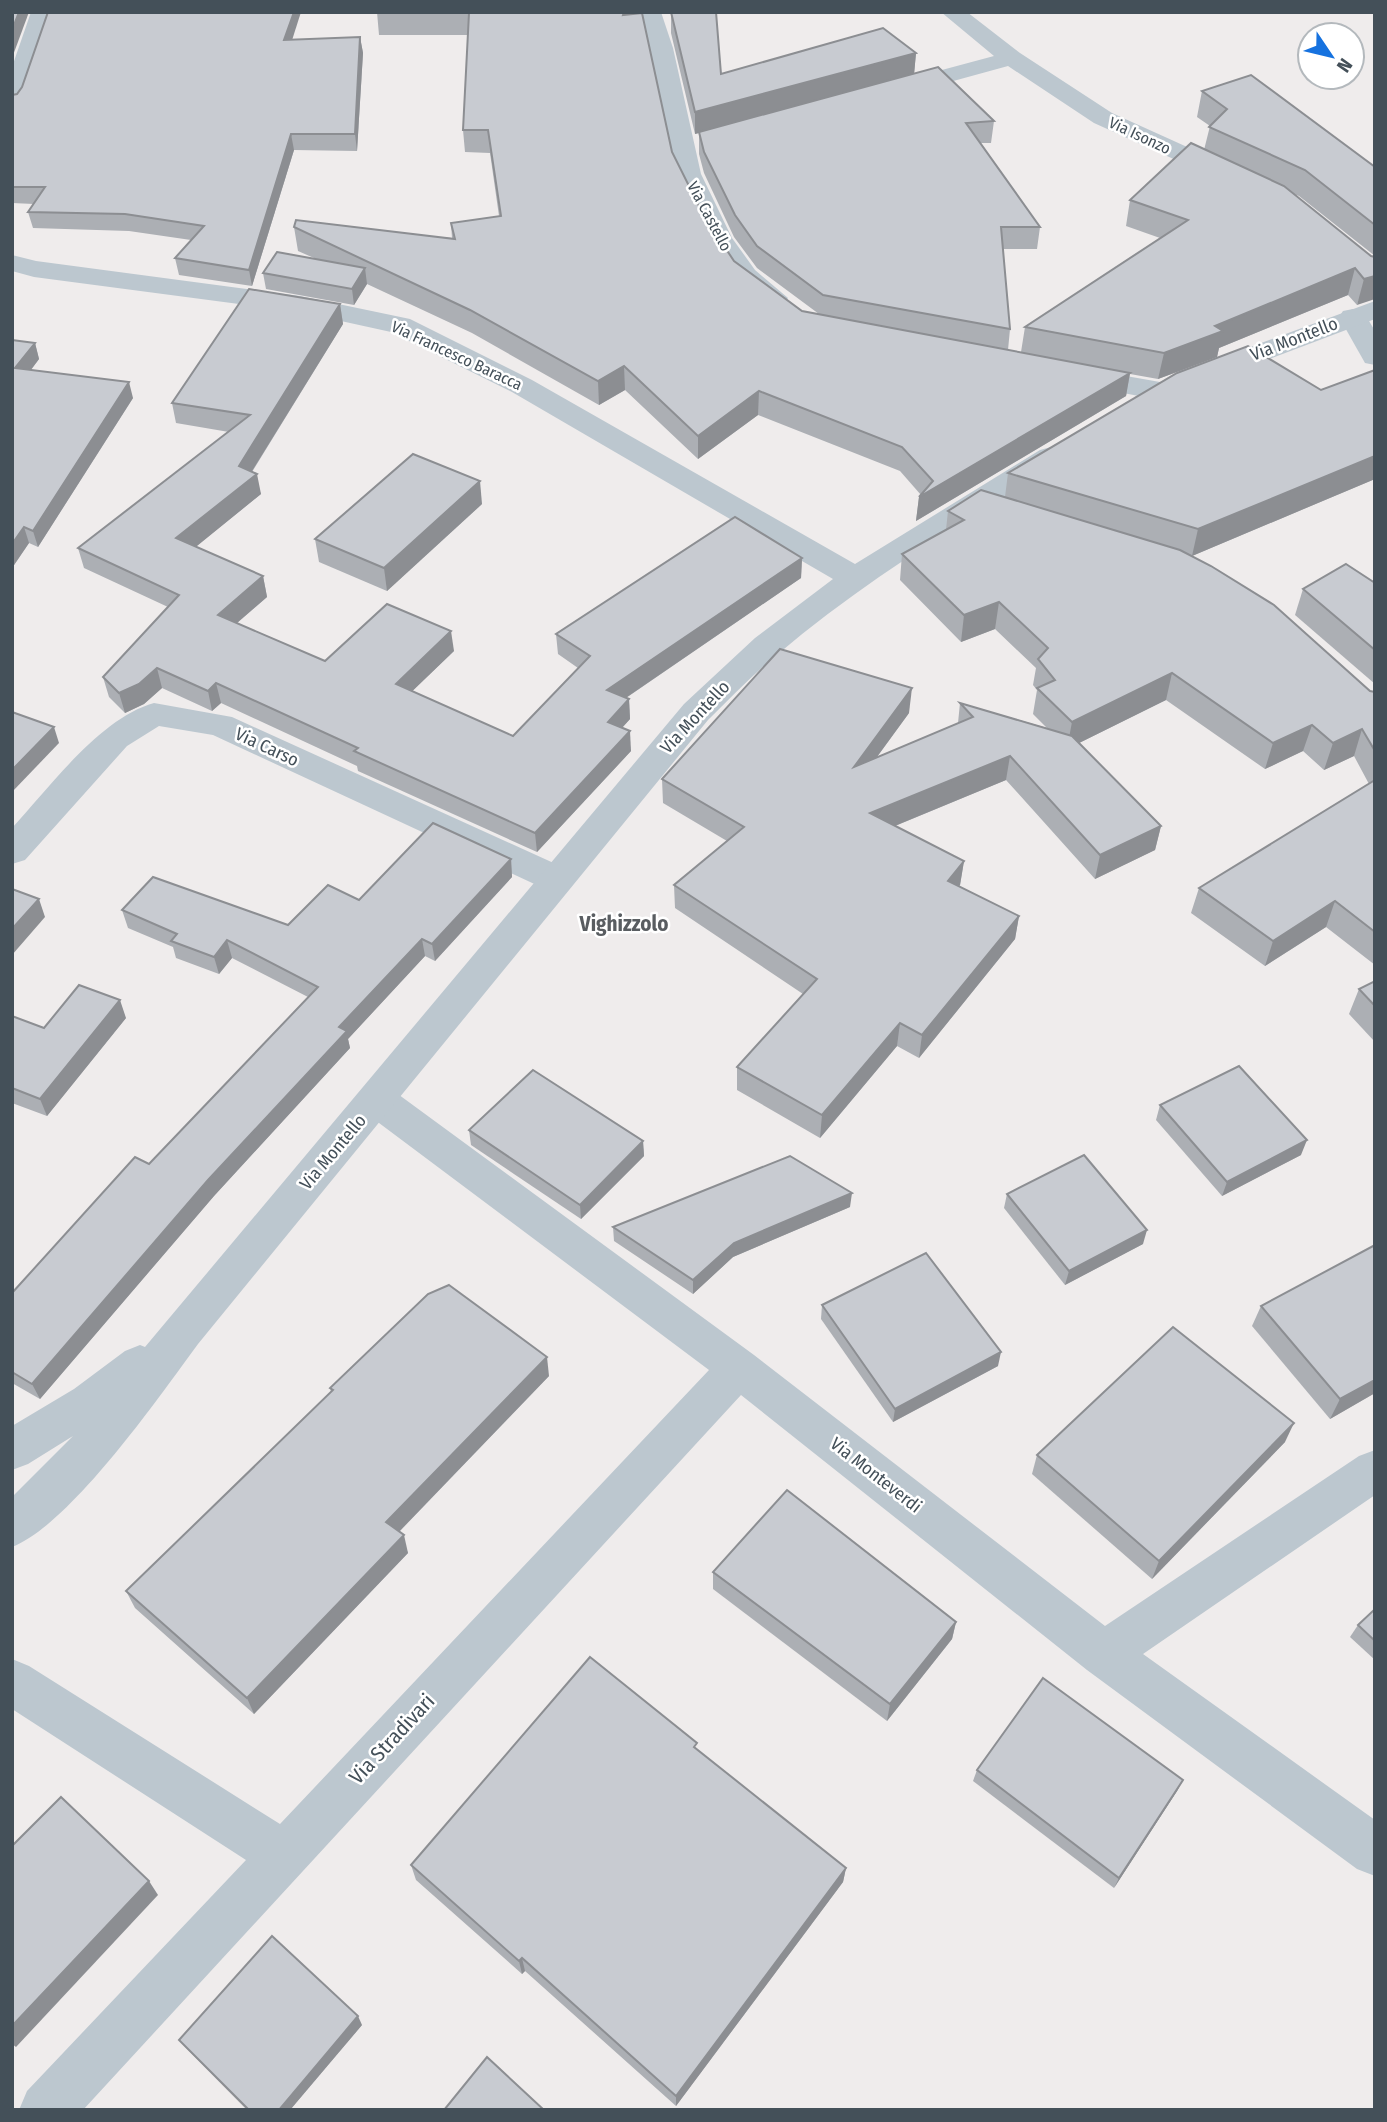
<svg xmlns="http://www.w3.org/2000/svg" width="1387" height="2122" font-family="'Fira Sans Condensed',sans-serif">
	<style>
		.lines { fill: none; stroke-linecap: round; stroke-linejoin: round }
		.minor { fill: #bcc7cf; fill-rule: evenodd }
		.tertiary { fill: #bcc7cf; fill-rule: evenodd }
		.wall { fill: #acafb4 }
		.shaded-wall { fill: #8c8e92 }
		.building { fill: #c8cbd1; stroke: #8c8e92; stroke-width: 2 }
		.labels { text-anchor: middle; stroke-width: 5; stroke-linejoin: round; paint-order: stroke }
		.far-street-label { font-size: 16px; fill: #445059; stroke: #fff }
		.street-label { font-size: 18px; fill: #445059; stroke: #fff }
		.quarter-label { font-size: 21px; font-weight: bold; fill: #595d61; stroke: #fff }
		.near-street-label { font-size: 21px; fill: #445059; stroke: #fff }
	</style>
	<rect width="100%" height="100%" fill="#efecec"/>
	<g class="lines">
		<g class="minor">
			<path d="M637,12H661L673,48L701,174L732,238L755,270L788,298L784,304C738,315 689,211 676,175C670,159 668,140 665,122C657,85 649,49 637,12Z"/>
			<polygon points="941,12 967,12 1020,53 1112,113 1238,170 1242,175 1238,180 1229,183 1220,180 1094,123 1008,66 895,97 886,95 883,90 886,85 994,56"/>
			<polygon points="1353,309 1363,311 1375,331 1375,365 1365,363 1339,317 1343,311"/>
			<polygon points="1075,367 1160,382 1170,385 1174,391 1170,397 1160,400 1065,382 1061,376 1065,370"/>
			<path d="M154,703L232,717L569,870L574,879L569,888L556,892L543,888L213,735L159,726L127,746L25,860L12,864V828C50,787 100,718 154,703Z"/>
			<polygon points="377,1084 391,1089 754,1355 1105,1626 1359,1456 1375,1450 1375,1495 1143,1654 1375,1820 1375,1876 1357,1869 1087,1670 741,1395 83,2110 19,2110 27,2091 246,1860 12,1709 12,1659 29,1666 280,1824 709,1370 363,1111 357,1100 363,1089"/>
		</g>
		<g class="tertiary">
			<polygon points="31,12 55,12 24,103 21,108 12,110 12,67"/>
			<path d="M12,255L36,261L300,296L410,319L532,380L855,564L1040,450L1051,447L1062,450L1066,456L1062,462C964,521 865,580 778,654C753,674 731,698 708,720L198,1344C159,1397 71,1524 12,1547V1497L73,1436L28,1464L12,1470V1426L74,1389L125,1351L140,1345L145,1347L684,704L755,638L833,579L512,392L391,332L300,312L34,277L12,271Z"/>
			<polygon points="1375,301 1375,319 1219,378 1209,381 1199,378 1195,372 1199,366"/>
		</g>
	</g>
	<g class="wall">
		<polygon points="377,12 633,14 672,152 704,216 734,261 802,311 819,314 757,268 734,237 704,173 699,154 699,133 695,134 671,33 671,12 721,74 916,53 914,74 994,121 991,143 980,143 1040,227 1037,249 1003,249 1010,329 1008,350 1021,352 1025,327 1160,238 1126,226 1130,200 1204,150 1210,126 1197,117 1202,91 1375,167 1375,256 1299,196 1291,193 1371,256 1375,257 1357,305 1348,295 1219,348 1217,357 1158,379 1130,374 1126,396 916,521 919,497 921,495 900,471 758,415 698,459 625,390 599,405 472,333 367,284 354,305 266,289 263,273 314,258 298,251 294,227 452,238 451,223 499,216 490,153 465,152 463,130 468,35 379,35"/>
		<polygon points="360,37 363,53 357,151 294,150 252,286 179,275 175,258 191,240 129,231 33,228 28,212 34,204 12,203 12,95 292,40"/>
		<polygon points="340,304 343,324 252,472 261,494 195,547 263,576 267,597 237,623 325,661 454,651 412,691 513,736 578,668 558,654 556,634 802,558 801,578 626,698 629,699 630,719 622,728 631,751 537,852 358,771 357,766 221,703 212,711 162,688 144,704 125,713 109,697 103,677 168,607 84,568 78,548 229,432 176,423 172,403"/>
		<polygon points="12,340 35,343 39,359 31,370 133,398 38,547 29,543 12,568"/>
		<polygon points="1375,370 1375,479 1192,556 1370,691 1375,692 1375,965 1326,927 1265,966 1191,913 1199,888 1369,784 1354,756 1324,770 1303,751 1265,769 1166,700 1079,743 1161,826 1155,850 1095,879 1006,780 895,826 964,861 960,885 959,886 1019,916 1015,939 919,1058 897,1046 820,1138 737,1090 737,1067 803,994 675,908 674,885 727,841 663,803 662,779 909,713 877,757 958,723 960,703 1047,728 1033,714 1037,690 1033,685 1036,668 995,629 961,642 900,580 902,554 946,530 948,511 1005,497 1008,473 1321,390"/>
		<polygon points="482,504 387,591 319,562 315,539"/>
		<polygon points="1375,583 1375,684 1295,615 1303,589"/>
		<polygon points="511,859 512,877 435,961 425,956 348,1039 350,1048 214,1196 40,1399 12,1383 12,1293 149,1164 308,997 232,958 219,974 176,958 173,947 128,928 122,910 288,925 359,900"/>
		<polygon points="1375,981 1375,1042 1349,1014 1359,989"/>
		<polygon points="12,1016 44,1028 126,1018 47,1116 12,1103"/>
		<polygon points="1160,1105 1301,1155 1222,1196 1156,1120"/>
		<polygon points="469,1130 643,1141 644,1156 581,1219 471,1145"/>
		<polygon points="1007,1194 1143,1244 1065,1285 1004,1208"/>
		<polygon points="850,1207 733,1257 693,1294 614,1241 613,1227"/>
		<polygon points="1375,1245 1375,1393 1330,1419 1252,1326 1261,1306"/>
		<polygon points="822,1305 998,1366 893,1422 821,1319"/>
		<polygon points="549,1376 399,1532 408,1553 254,1714 135,1608 126,1591 331,1392 330,1388"/>
		<polygon points="1285,1442 1152,1579 1032,1474 1037,1455"/>
		<polygon points="713,1572 956,1622 952,1639 887,1721 713,1589"/>
		<polygon points="1375,1609 1375,1660 1350,1637 1358,1625"/>
		<polygon points="977,1770 1183,1780 1177,1791 1114,1888 973,1781"/>
		<polygon points="411,1865 846,1868 843,1882 676,2106 525,1971 522,1974 416,1880"/>
		<polygon points="362,2025 290,2110 247,2110 186,2048 179,2040"/>
	</g>
	<g class="shaded-wall">
		<polygon points="19,12 29,12 12,58 12,30"/>
		<polygon points="294,12 301,12 287,56 284,40"/>
		<polygon points="360,37 363,53 357,151 355,134"/>
		<polygon points="916,53 914,75 695,134 695,112"/>
		<polygon points="291,134 294,150 252,286 249,270"/>
		<polygon points="365,268 367,284 354,305 352,289"/>
		<polygon points="1355,268 1348,295 1219,348 1217,357 1158,379 1164,353 1215,326"/>
		<polygon points="1375,276 1375,299 1357,305 1364,279"/>
		<polygon points="340,304 343,324 244,484 257,474 261,494 181,559 176,538 239,466"/>
		<polygon points="35,343 39,359 20,384 15,368"/>
		<polygon points="624,366 625,390 599,405 598,381"/>
		<polygon points="1130,373 1126,396 916,521 919,497"/>
		<polygon points="129,382 133,398 38,547 33,531"/>
		<polygon points="759,391 758,415 698,459 698,436"/>
		<polygon points="1375,456 1375,479 1192,556 1198,529"/>
		<polygon points="480,481 482,504 387,591 384,568"/>
		<polygon points="24,527 29,543 12,568 12,544"/>
		<polygon points="802,558 801,578 608,710 607,690"/>
		<polygon points="263,576 267,597 223,635 218,615"/>
		<polygon points="999,602 995,629 961,642 964,615"/>
		<polygon points="451,631 454,651 399,704 396,684"/>
		<polygon points="157,668 162,688 144,704 125,713 119,693"/>
		<polygon points="1172,673 1166,700 1067,749 1072,722"/>
		<polygon points="216,683 221,703 212,711 208,691"/>
		<polygon points="912,688 909,713 852,791 854,767"/>
		<polygon points="629,699 630,719 609,742 608,722"/>
		<polygon points="1312,725 1303,751 1265,769 1273,743"/>
		<polygon points="54,727 59,743 12,792 12,770"/>
		<polygon points="1362,729 1354,756 1324,770 1333,743"/>
		<polygon points="630,731 631,751 537,852 535,833"/>
		<polygon points="1010,756 1006,780 868,837 870,813"/>
		<polygon points="1161,826 1155,850 1095,879 1100,855"/>
		<polygon points="511,859 512,877 435,961 432,944"/>
		<polygon points="964,861 960,885 945,905 948,881"/>
		<polygon points="39,899 45,917 12,955 12,929"/>
		<polygon points="1335,901 1326,927 1265,966 1273,941"/>
		<polygon points="1019,916 1015,939 919,1058 922,1035"/>
		<polygon points="422,939 425,956 348,1039 350,1048 214,1196 40,1399 32,1384 339,1027"/>
		<polygon points="227,940 232,958 219,974 214,957"/>
		<polygon points="120,1000 126,1018 47,1116 40,1099"/>
		<polygon points="900,1023 897,1046 820,1138 822,1115"/>
		<polygon points="1307,1140 1301,1155 1222,1196 1227,1182"/>
		<polygon points="643,1141 644,1156 581,1219 580,1205"/>
		<polygon points="852,1193 850,1207 733,1257 693,1294 693,1280 734,1243"/>
		<polygon points="1147,1230 1143,1244 1065,1285 1069,1271"/>
		<polygon points="1001,1352 998,1366 893,1422 895,1409"/>
		<polygon points="547,1357 549,1376 391,1540 386,1522"/>
		<polygon points="1375,1380 1375,1393 1330,1419 1340,1399"/>
		<polygon points="1294,1423 1285,1442 1152,1579 1159,1561"/>
		<polygon points="404,1535 408,1553 254,1714 247,1698"/>
		<polygon points="956,1622 952,1639 887,1721 890,1704"/>
		<polygon points="1183,1780 1177,1791 1114,1888 1119,1878"/>
		<polygon points="846,1868 843,1882 676,2106 676,2096"/>
		<polygon points="149,1881 158,1895 16,2047 12,2044 12,2026"/>
		<polygon points="522,1958 525,1971 522,1974 519,1961"/>
		<polygon points="358,2016 362,2025 290,2110 279,2110"/>
	</g>
	<g class="building">
		<polygon points="12,12 19,12 12,30"/>
		<polygon points="48,12 294,12 284,40 360,37 355,134 291,134 249,270 175,258 204,226 125,214 28,212 45,187 12,187 12,95 17,94 22,87"/>
		<polygon points="377,12 624,12 623,15 642,13 672,152 704,216 734,261 802,311 1130,373 919,497 933,481 902,447 759,391 698,436 624,366 598,381 470,310 294,227 296,220 455,239 451,223 501,216 488,130 463,130 469,13"/>
		<polygon points="671,12 716,12 721,74 883,28 916,53 695,112"/>
		<polygon points="938,67 994,121 966,123 1040,227 1001,227 1010,329 823,295 757,246 735,215 704,152 699,132"/>
		<polygon points="1251,75 1375,167 1375,225 1305,170 1209,127 1227,109 1202,91"/>
		<polygon points="1191,143 1284,186 1371,256 1375,257 1375,276 1364,279 1355,268 1215,326 1223,331 1164,353 1025,327 1188,220 1130,200"/>
		<polygon points="277,252 365,268 352,289 263,273"/>
		<polygon points="249,289 340,304 239,466 257,474 176,538 263,576 218,615 325,661 387,604 451,631 396,684 513,736 590,656 556,634 735,517 802,558 607,690 629,699 608,722 630,731 535,833 354,751 358,748 216,683 208,691 157,668 139,684 119,693 103,677 179,595 78,548 250,415 172,403"/>
		<polygon points="12,340 35,343 15,368 129,382 33,531 24,527 12,544"/>
		<polygon points="1248,346 1321,390 1375,370 1375,456 1198,529 1008,473 1177,373"/>
		<polygon points="413,454 480,481 384,568 315,539"/>
		<polygon points="981,490 1180,550 1211,566 1274,605 1370,691 1375,692 1375,751 1362,729 1333,743 1312,725 1273,743 1172,673 1072,722 1037,688 1055,680 1038,659 1048,648 999,602 964,615 902,554 964,520 948,511"/>
		<polygon points="1346,564 1375,583 1375,650 1303,589"/>
		<polygon points="780,649 912,688 854,767 973,717 960,703 1072,736 1161,826 1100,855 1010,756 870,813 964,861 948,881 1019,916 922,1035 900,1023 822,1115 737,1067 817,979 674,885 744,827 662,779"/>
		<polygon points="12,712 54,727 12,770"/>
		<polygon points="1375,780 1375,932 1335,901 1273,941 1199,888"/>
		<polygon points="433,823 511,859 432,944 422,939 339,1027 347,1031 208,1180 32,1384 12,1372 12,1293 135,1157 149,1164 318,987 227,940 214,957 171,941 177,934 122,910 153,877 288,925 328,885 359,900"/>
		<polygon points="12,889 39,899 12,929"/>
		<polygon points="1375,981 1375,1006 1359,989"/>
		<polygon points="79,985 120,1000 40,1099 12,1088 12,1016 44,1028"/>
		<polygon points="1239,1066 1307,1140 1227,1182 1160,1105"/>
		<polygon points="533,1070 643,1141 580,1205 469,1130"/>
		<polygon points="1084,1155 1147,1230 1069,1271 1007,1194"/>
		<polygon points="790,1156 852,1193 734,1243 693,1280 613,1227"/>
		<polygon points="1375,1245 1375,1380 1340,1399 1261,1306"/>
		<polygon points="926,1253 1001,1352 895,1409 822,1305"/>
		<polygon points="449,1285 547,1357 386,1522 404,1535 247,1698 126,1591 333,1390 330,1388 428,1294"/>
		<polygon points="1173,1327 1294,1423 1159,1561 1037,1455"/>
		<polygon points="787,1490 956,1622 890,1704 713,1572"/>
		<polygon points="1375,1609 1375,1641 1358,1625"/>
		<polygon points="590,1657 697,1743 694,1747 846,1868 676,2096 522,1958 519,1961 411,1865"/>
		<polygon points="1043,1678 1183,1780 1119,1878 977,1770"/>
		<polygon points="61,1797 149,1881 12,2026 12,1846"/>
		<polygon points="272,1936 358,2016 279,2110 249,2110 179,2040"/>
		<polygon points="487,2057 544,2110 444,2110"/>
	</g>
	<g class="labels">
		<g class="far-street-label">
			<text transform="translate(1140 135) rotate(25)" y="6">Via Isonzo</text>
			<text transform="translate(710 216) rotate(62)" y="6">Via Castello</text>
			<text transform="translate(457 355) rotate(25)" y="6">Via Francesco Baracca</text>
		</g>
		<g class="street-label">
			<text transform="translate(1294 339) rotate(-21)" y="6">Via Montello</text>
			<text transform="translate(695 717) rotate(-47)" y="6">Via Montello</text>
			<text transform="translate(267 747) rotate(25)" y="6">Via Carso</text>
			<text transform="translate(333 1152) rotate(-50)" y="6">Via Montello</text>
			<text transform="translate(876 1475) rotate(38)" y="6">Via Monteverdi</text>
		</g>
		<g class="quarter-label">
			<text x="624" y="931">Vighizzolo</text>
		</g>
		<g class="near-street-label">
			<text transform="translate(392 1739) rotate(-47)" y="7">Via Stradivari</text>
		</g>
	</g>
	<rect width="1387" height="2122" fill="none" stroke="#445059" stroke-width="28"/>
	<g transform="translate(1331 56) rotate(125)"><circle r="33" fill="#ffffff" stroke="#b4b9bd" stroke-width="2"/>
	<path d="M0-5L12 26L0 18L-12 26Z" fill="#1672df"/>
	<text y="-10" font-size="19" font-weight="bold" text-anchor="middle" fill="#445059">N</text>
	</g>
</svg>
